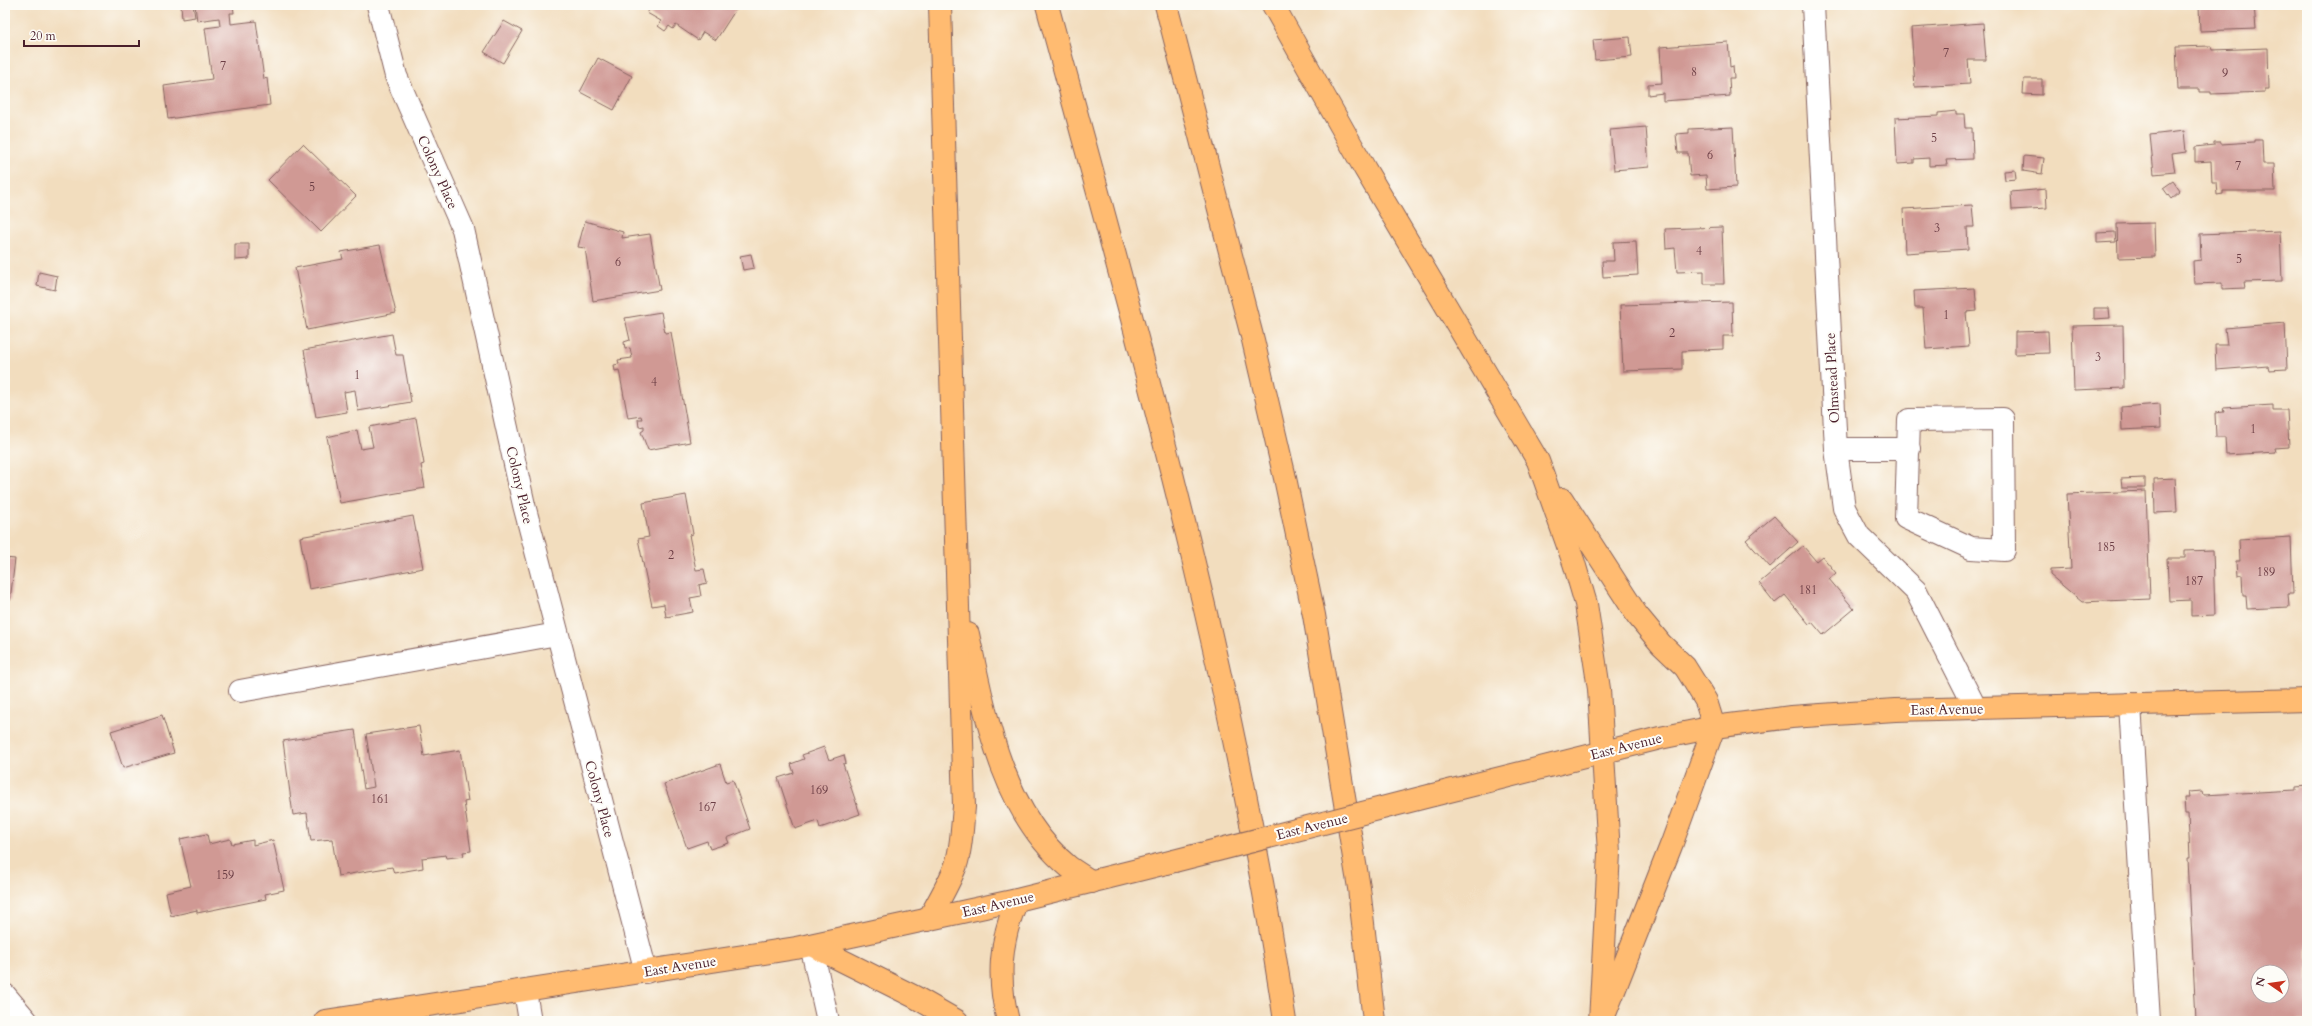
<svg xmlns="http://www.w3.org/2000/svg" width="2312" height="1026" font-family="Cardo,serif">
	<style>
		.building { fill: #d09994; fill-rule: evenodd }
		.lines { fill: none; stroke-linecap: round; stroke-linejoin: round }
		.minor-casing { stroke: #85625e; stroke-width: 24 }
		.major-casing { stroke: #85625e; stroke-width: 24 }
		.highway-casing { stroke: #85625e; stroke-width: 24 }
		.minor { stroke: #fff; stroke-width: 22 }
		.major { stroke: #ffbb71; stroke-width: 22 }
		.highway { stroke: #ffbb71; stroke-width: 22 }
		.major-bridge-casing { stroke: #85625e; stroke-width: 24; stroke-linecap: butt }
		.major-bridge { stroke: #ffbb71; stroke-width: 22 }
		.labels { text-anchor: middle; stroke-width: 4; stroke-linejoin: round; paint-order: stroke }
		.number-label { font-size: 12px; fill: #6c3e45 }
		.street-label { font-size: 14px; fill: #4a1f2b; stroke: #fdfcf7 }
	</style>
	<rect width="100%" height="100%" fill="#fdfcf7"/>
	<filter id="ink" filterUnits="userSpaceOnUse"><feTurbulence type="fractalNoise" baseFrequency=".025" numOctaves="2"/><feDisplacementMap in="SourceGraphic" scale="8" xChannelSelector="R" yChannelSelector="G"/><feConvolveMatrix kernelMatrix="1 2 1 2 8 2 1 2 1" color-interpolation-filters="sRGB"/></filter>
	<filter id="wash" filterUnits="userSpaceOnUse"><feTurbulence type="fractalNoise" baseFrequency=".012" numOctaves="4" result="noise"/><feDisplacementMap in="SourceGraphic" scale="16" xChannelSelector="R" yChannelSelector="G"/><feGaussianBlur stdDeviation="0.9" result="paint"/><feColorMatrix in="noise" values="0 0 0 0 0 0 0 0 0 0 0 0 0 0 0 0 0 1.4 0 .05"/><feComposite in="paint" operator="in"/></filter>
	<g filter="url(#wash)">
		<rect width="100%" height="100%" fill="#f2ddbe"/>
		<g id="blocks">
			<g class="building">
				<polygon points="181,5 193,5 195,17 182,19"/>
				<polygon points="195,5 233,5 234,13 230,13 231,24 256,21 264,79 267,78 270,105 168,119 164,86 212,79 205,28 220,26 219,18 197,21"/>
				<polygon points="653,5 736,5 738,6 716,40 703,32 698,40 676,25 673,29 669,26 665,31 658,26 661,21 647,13"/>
				<polygon points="2199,5 2254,5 2256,29 2200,31"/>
				<polygon points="504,21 522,31 503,63 484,52"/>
				<polygon points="1983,23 1986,60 1968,60 1970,84 1915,87 1911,28"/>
				<polygon points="1630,37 1632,57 1595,60 1593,40"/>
				<polygon points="1728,42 1730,67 1733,66 1734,78 1729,78 1730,96 1663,101 1663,93 1648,95 1648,84 1662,83 1660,47"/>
				<polygon points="2211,46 2212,50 2268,48 2269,89 2265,89 2265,92 2211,94 2211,92 2200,92 2200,89 2178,89 2176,47"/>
				<polygon points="598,58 632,76 614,110 580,92"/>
				<polygon points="2024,79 2042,79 2042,95 2023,94"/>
				<polygon points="1956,111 1956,114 1964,114 1965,128 1972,128 1973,159 1946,160 1947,165 1929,166 1929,158 1914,159 1914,163 1897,164 1895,118 1938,116 1938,113"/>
				<polygon points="1646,127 1649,167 1614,170 1610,130"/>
				<polygon points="1733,127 1736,187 1707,189 1706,175 1690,176 1688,153 1678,153 1676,134 1689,133 1689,129"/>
				<polygon points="2184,131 2186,152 2172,154 2175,172 2154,174 2150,135"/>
				<polygon points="2254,140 2262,140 2263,164 2274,164 2275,191 2223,191 2223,194 2217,195 2216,182 2212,182 2211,161 2195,162 2195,147 2214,145 2214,142 2221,142 2221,144 2254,142"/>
				<polygon points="303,144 356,196 321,232 268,180"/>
				<polygon points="2024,156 2044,158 2042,174 2023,171"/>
				<polygon points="2015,170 2016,179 2005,180 2004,171"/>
				<polygon points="2173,181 2180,191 2171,199 2163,188"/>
				<polygon points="2046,189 2047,208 2012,210 2011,192"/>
				<polygon points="1972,205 1974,227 1967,227 1968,249 1905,253 1903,209"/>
				<polygon points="585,221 623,232 622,238 650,234 660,290 593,301 585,248 578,247"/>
				<polygon points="2154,223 2155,257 2118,258 2117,224"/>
				<polygon points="1722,227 1724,284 1704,284 1704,271 1677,272 1675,248 1666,249 1665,229"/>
				<polygon points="2280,231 2282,281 2244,282 2245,288 2222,289 2222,283 2194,284 2193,261 2201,260 2200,234"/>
				<polygon points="2115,232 2116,242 2097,243 2097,233"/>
				<polygon points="1636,241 1638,275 1603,277 1602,261 1614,261 1613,242"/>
				<polygon points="235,244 249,244 249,259 235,260"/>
				<polygon points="380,245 396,313 307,330 295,268 343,259 341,252"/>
				<polygon points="751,254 754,268 743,270 740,256"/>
				<polygon points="39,272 57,276 55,290 37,286"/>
				<polygon points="1975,288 1977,311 1966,312 1969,346 1926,349 1923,308 1915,308 1914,291"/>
				<polygon points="1732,302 1733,336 1723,336 1723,349 1682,351 1682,369 1623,371 1620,305"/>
				<polygon points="2094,308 2109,308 2110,318 2094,319"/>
				<polygon points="661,312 665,333 671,332 690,442 648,450 641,432 644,430 644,426 639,427 638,419 642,419 641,416 628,418 619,370 615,371 614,365 619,364 618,360 632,358 630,348 625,349 624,342 630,340 625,318"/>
				<polygon points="2285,323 2287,369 2269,370 2268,366 2216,370 2215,345 2227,345 2225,328"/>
				<polygon points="2123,325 2124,388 2074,390 2072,326"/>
				<polygon points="2048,331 2049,353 2015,354 2015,332"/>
				<polygon points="392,334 396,355 403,355 411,402 358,411 355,390 344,392 347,412 316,417 304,350"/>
				<polygon points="2160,404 2161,428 2122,430 2121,407"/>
				<polygon points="2273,405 2273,410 2287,410 2289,447 2275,448 2276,452 2226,455 2225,437 2216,437 2215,413 2224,412 2223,408"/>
				<polygon points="416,418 424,464 421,465 425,488 340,503 327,437 357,430 361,449 373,447 369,427"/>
				<polygon points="2145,478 2145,488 2122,488 2121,479"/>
				<polygon points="2175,478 2177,512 2155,513 2154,479"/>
				<polygon points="2146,491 2150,599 2082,602 2050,575 2050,570 2071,569 2067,494"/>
				<polygon points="686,495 693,534 689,535 696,570 704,569 707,583 699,585 701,596 690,598 693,612 666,617 664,604 652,606 638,539 649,537 643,503"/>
				<polygon points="413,516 423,568 309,589 300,537"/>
				<polygon points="1774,516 1798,542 1770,567 1746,540"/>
				<polygon points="2291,537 2293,594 2288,594 2289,607 2247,609 2246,596 2243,596 2242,575 2237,576 2236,561 2240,561 2239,540"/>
				<polygon points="1803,546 1816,561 1822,556 1836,573 1829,579 1854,609 1823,635 1812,622 1809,624 1785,595 1775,603 1759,583"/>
				<polygon points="2213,550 2215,615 2191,616 2191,600 2169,601 2167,558 2185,558 2185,551"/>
				<polygon points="5,558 15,559 10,601 5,601"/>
				<polygon points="162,715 174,753 123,768 111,731"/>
				<polygon points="419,726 424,756 460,750 468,801 464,802 471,851 463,852 464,856 447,858 446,855 422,858 423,868 394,873 392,867 338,876 332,839 311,841 307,813 293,815 283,741 355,730 364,789 374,787 366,734"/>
				<polygon points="824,747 829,760 844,755 846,763 843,764 860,814 820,828 818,821 795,829 778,778 794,773 791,764 804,759 802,755"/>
				<polygon points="720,764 726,782 733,780 750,829 727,838 729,843 710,849 707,841 687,848 664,784"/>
				<path d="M2307,786V1021H2196L2188,858H2190L2188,814H2185L2184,798H2189L2188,792L2203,791L2204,795L2296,790V787ZM2258,972H2282V996H2258Z"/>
				<polygon points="207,834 209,844 230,839 232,844 253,840 253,845 273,840 284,890 265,894 266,899 197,913 197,910 171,916 166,892 191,886 180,839"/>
			</g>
		</g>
	</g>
	<g filter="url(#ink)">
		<use href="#blocks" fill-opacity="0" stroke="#85625e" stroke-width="1"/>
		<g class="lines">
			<g class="minor-casing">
				<g id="minor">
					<polyline points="378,5 396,76 463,229 524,505 646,972"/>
					<polyline points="1813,5 1836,449 1844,508 1859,536 1916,591 1976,709"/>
					<polygon points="2003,419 2004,550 1971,548 1906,518 1909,420"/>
					<polyline points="1836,449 1909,449"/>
					<polyline points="240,691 557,634"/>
					<polyline points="2130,704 2149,1021"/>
					<polyline points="811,945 828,1021"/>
					<polyline points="525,991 530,1021"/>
					<polyline points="5,995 27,1021"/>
				</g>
			</g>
			<g class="major-casing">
				<g id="major">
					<polyline points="1433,795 1660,738 1714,727 1791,717 1895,710 2307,700"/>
					<polyline points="325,1021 796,948 1017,900 1174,861"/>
				</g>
			</g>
			<g class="highway-casing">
				<g id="highway">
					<path d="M1047,5C1138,341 1234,676 1285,1021"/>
					<polyline points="1166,5 1253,340 1285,478 1314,615 1359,888 1374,1021"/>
					<polyline points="1273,5 1365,169 1538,461 1574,563 1586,604 1599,689 1609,853 1600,1021"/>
					<polyline points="1562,499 1637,615 1661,644 1685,667 1695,683 1706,701 1714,727 1672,843 1606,1011"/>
					<path d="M968,634C985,714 1002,812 1069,867C1076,872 1084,877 1092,882"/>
					<path d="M928,920C938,902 949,884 956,865C962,846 962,826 964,807L940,5"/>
					<polyline points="811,945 915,997 957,1021"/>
					<path d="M1008,1021C997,978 1000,941 1017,900"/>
				</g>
			</g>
			<use href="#minor" class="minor"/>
			<use href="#major" class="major"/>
			<use href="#highway" class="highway"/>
			<g class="major-bridge-casing">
				<polyline id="major-bridge" points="1174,861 1433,795"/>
			</g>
			<use href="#major-bridge" class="major-bridge"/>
		</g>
	</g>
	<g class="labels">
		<g class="number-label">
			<text x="1946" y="57">7</text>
			<text x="223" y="70">7</text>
			<text x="1694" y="76">8</text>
			<text x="2225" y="77">9</text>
			<text x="1934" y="142">5</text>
			<text x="1710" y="159">6</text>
			<text x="2238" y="170">7</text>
			<text x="312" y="191">5</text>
			<text x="1937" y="232">3</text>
			<text x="1699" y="255">4</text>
			<text x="2239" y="263">5</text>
			<text x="618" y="266">6</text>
			<text x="1946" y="319">1</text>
			<text x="1672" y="337">2</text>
			<text x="2098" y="361">3</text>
			<text x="357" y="379">1</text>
			<text x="654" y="386">4</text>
			<text x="2253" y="433">1</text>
			<text x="2106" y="551">185</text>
			<text x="671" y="559">2</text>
			<text x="2266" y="576">189</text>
			<text x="2194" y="585">187</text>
			<text x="1808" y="594">181</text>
			<text x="819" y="794">169</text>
			<text x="380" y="803">161</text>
			<text x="707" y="811">167</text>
			<text x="225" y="879">159</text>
		</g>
		<g class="street-label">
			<text transform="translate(438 172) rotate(66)" y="5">Colony Place</text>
			<text transform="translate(1832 378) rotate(-93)" y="5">Olmstead Place</text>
			<text transform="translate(520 485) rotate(77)" y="5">Colony Place</text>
			<text transform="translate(1947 709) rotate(-1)" y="5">East Avenue</text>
			<text transform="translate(1626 746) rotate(-14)" y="5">East Avenue</text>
			<text transform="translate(600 799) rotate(75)" y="5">Colony Place</text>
			<text transform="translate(1312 826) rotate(-14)" y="5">East Avenue</text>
			<text transform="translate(998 904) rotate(-13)" y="5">East Avenue</text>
			<text transform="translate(680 966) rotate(-9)" y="5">East Avenue</text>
		</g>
	</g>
	<rect width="2312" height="1026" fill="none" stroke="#fdfcf7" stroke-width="20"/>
	<g transform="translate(2270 984) rotate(283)"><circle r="19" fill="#fdfcf7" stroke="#b5a4a5"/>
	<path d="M0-3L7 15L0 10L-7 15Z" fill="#c8321e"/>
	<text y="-6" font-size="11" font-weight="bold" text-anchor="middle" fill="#4a1f2b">N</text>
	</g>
	<path d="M24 40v6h115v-6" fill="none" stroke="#4a1f2b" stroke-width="2"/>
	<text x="30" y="40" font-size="12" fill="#4a1f2b" stroke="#fdfcf7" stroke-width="3" paint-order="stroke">20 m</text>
</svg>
